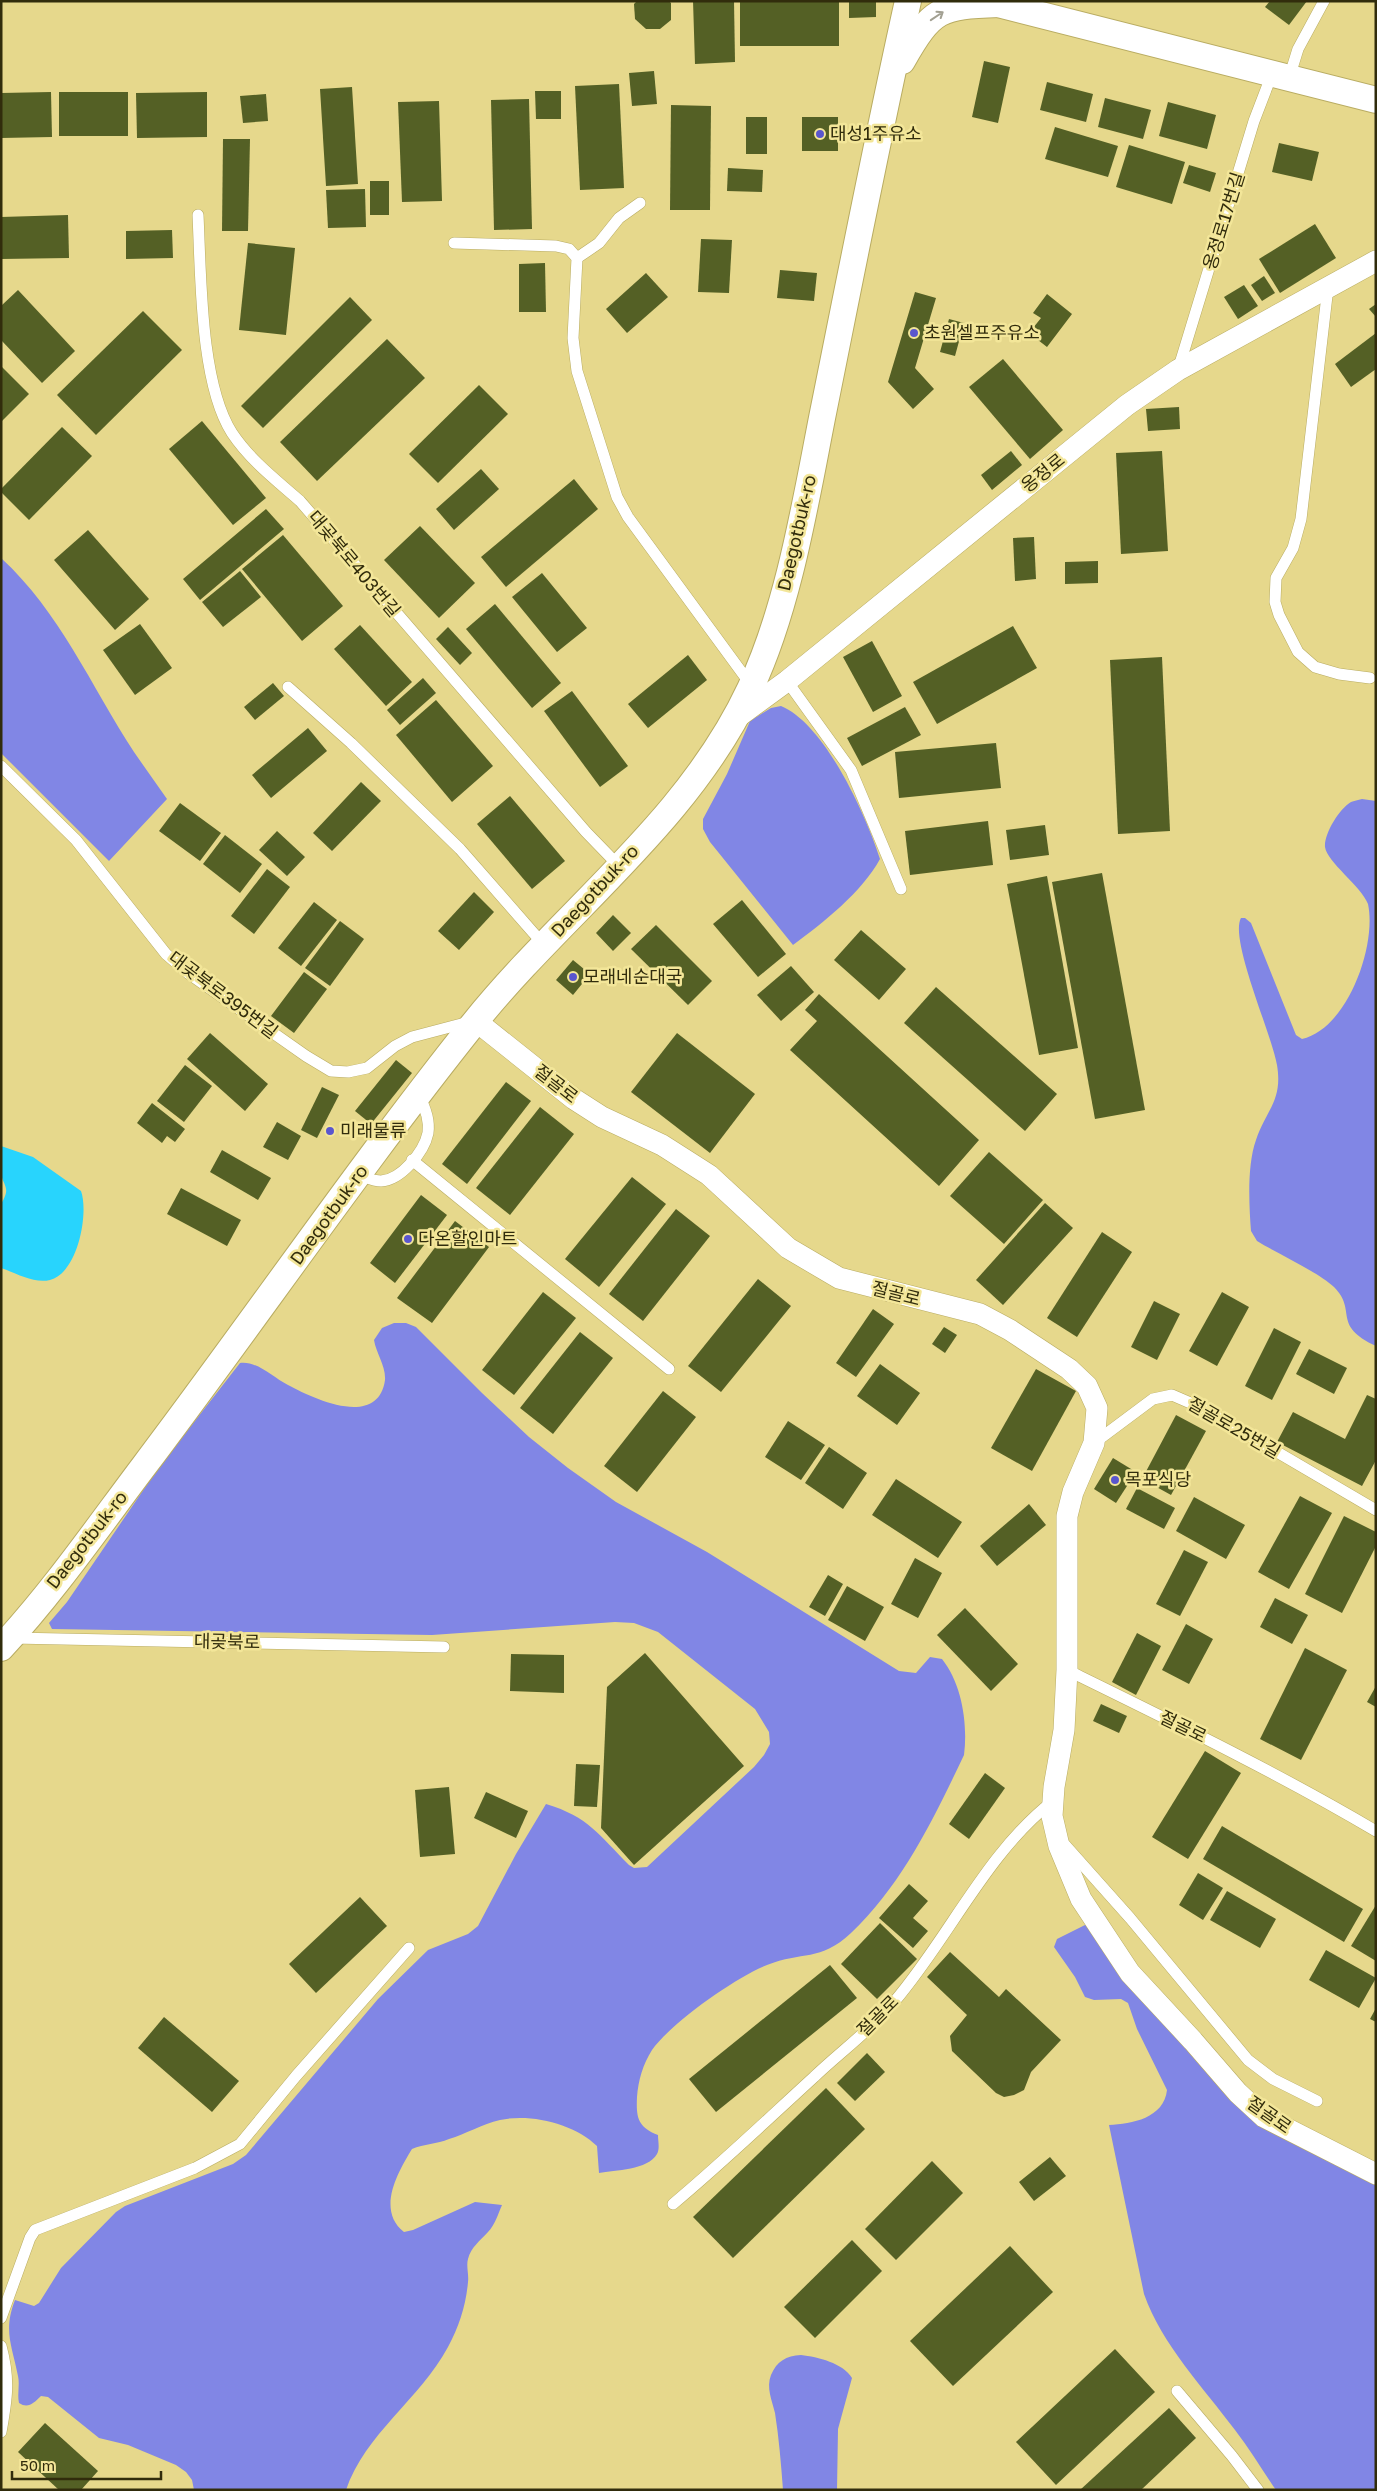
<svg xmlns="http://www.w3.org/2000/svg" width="1377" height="2491" font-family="'Golos Text','Noto Sans KR',sans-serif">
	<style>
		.forest { fill: #8186e5 }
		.water { fill: #28d4fd }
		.building { fill: #546025 }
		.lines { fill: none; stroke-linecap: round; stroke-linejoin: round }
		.service-casing { stroke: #b9ac62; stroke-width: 12 }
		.minor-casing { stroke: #b9ac62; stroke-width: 22 }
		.tertiary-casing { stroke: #b9ac62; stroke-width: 28 }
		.service { stroke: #fff; stroke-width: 11 }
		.minor { stroke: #fff; stroke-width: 21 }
		.tertiary { stroke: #fff; stroke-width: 26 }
		.oneway { stroke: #a2a092 }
		.poi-dot { fill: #5a56ce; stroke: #f3e699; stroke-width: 2 }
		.labels { text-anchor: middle; stroke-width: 5; stroke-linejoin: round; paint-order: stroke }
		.poi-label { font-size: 18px; fill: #312c0c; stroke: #f3e699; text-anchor: start }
		.street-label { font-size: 18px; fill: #312c0c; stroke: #f3e699 }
	</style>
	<rect width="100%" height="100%" fill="#e6d88c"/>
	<g class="forest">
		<path d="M1,558C60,612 91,686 134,752C145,768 156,783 167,799L109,861L1,753Z"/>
		<path d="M781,706C825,724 866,815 880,859C862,892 823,923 793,945L710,842L703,829V819L727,774L750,721L771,708Z"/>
		<path d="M1362,799L1376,801V1346C1331,1325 1358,1311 1334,1287C1318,1272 1278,1254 1257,1241L1251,1231C1249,1205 1247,1165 1256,1140C1266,1110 1283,1101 1277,1065C1272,1035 1229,939 1241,918H1245L1251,923L1296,1035L1302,1039C1347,1029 1377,946 1368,904C1361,886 1327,862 1325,847C1324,834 1339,809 1351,802C1354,801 1358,800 1362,799Z"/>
		<path d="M394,1323H406L416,1327L482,1393L529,1437L568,1468L616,1502L707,1552L899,1671L916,1673L930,1657L942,1659C962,1684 968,1724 964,1755C934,1818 902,1885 851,1933C820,1962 802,1951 767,1965C736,1977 671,2023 652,2050C643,2064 638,2081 637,2097C636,2118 638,2127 658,2135C658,2141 660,2149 657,2154C648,2170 615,2170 599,2173L597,2146C575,2124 531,2113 500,2120C482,2124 466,2134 449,2139C437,2144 424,2144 412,2149C398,2172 376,2210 404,2232L413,2230L475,2202L502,2205C498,2214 495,2225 488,2232C480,2241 471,2247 468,2259C466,2266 469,2275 468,2282C466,2305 459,2327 448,2347C420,2399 365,2434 346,2490H194L192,2480L186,2472L176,2465L128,2445L99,2438L48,2397L41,2396C34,2403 28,2409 19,2403C17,2394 20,2385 18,2376C12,2345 3,2331 15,2300L34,2306L39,2303L61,2268L116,2212L125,2206L233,2164L246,2155L378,1999L428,1950L468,1934L478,1926L516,1854L546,1804C589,1817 599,1835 629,1865L634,1868L647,1867L754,1767L764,1755L770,1744L769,1732L755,1709L658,1632L634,1623L615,1622L432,1635L52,1629L49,1623L67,1602L159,1467L240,1363C258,1361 272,1377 288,1385C314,1399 378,1429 385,1380C386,1366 376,1353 374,1340L382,1328Z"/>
		<path d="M1087,1924L1224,2090L1338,2165L1376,2185V2490H1276C1262,2470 1250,2449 1235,2430C1203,2387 1162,2345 1144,2294L1109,2125C1132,2124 1164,2118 1167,2090L1137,2029L1128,2003L1121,1999L1094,2000L1085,1997L1075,1977L1054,1947L1057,1939Z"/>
		<path d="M801,2355C818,2357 843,2363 852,2378L838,2429L837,2490H783C781,2464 779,2438 775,2413C772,2400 766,2388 771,2375C777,2361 786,2356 801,2355Z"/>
	</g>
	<path class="water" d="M1,1146L33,1157L81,1191C89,1213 78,1273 50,1280C34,1284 16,1273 1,1268V1204C11,1188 4,1187 1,1174C0,1166 1,1155 1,1146Z"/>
	<g class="building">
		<polygon points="637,1 669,1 671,3 671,20 660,29 646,29 635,19 634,4"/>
		<polygon points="693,1 734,1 735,62 695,64"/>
		<rect x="740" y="1" width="99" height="45"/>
		<polygon points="849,1 876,1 876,17 849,18"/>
		<polygon points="1270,1 1307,1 1289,25 1265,7"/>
		<polygon points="984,61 1010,67 998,123 972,117"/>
		<polygon points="654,71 657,104 632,106 629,73"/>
		<polygon points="1047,82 1093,94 1086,122 1040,110"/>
		<polygon points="619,84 624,188 580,190 575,86"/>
		<polygon points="352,87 358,184 326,186 320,89"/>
		<polygon points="535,91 561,91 561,119 536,119"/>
		<polygon points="51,92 52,137 1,138 1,93"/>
		<rect x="59" y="92" width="69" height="44"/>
		<polygon points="207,92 207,137 137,138 136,93"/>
		<polygon points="266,94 268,121 243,123 240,96"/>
		<polygon points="1105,98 1151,110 1143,139 1098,127"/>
		<polygon points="529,99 532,229 494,230 491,100"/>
		<polygon points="439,101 442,201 402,202 398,102"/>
		<polygon points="1168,102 1216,115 1207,149 1159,136"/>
		<polygon points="671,105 711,106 710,210 670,210"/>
		<rect x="746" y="117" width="21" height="37"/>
		<rect x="802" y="117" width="36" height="34"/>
		<polygon points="1055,127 1118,146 1108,177 1045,159"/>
		<polygon points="223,139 250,139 248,231 222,231"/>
		<polygon points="1279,143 1319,152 1312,181 1272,172"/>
		<polygon points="1129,145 1185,162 1172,204 1116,187"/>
		<polygon points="1189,165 1216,173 1210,192 1183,183"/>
		<polygon points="728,168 763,170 762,192 727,191"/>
		<rect x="370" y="181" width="19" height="34"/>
		<polygon points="365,189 366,227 328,228 326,190"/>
		<polygon points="68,215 69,258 1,259 1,217"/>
		<polygon points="1315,224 1336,258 1280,293 1259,259"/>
		<polygon points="172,230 173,258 126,259 126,231"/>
		<polygon points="701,239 732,240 729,293 698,292"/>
		<polygon points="248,243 295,248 286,335 239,330"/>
		<polygon points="545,263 546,312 519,312 519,264"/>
		<polygon points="780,270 817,273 814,301 777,298"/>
		<polygon points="646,273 668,297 627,333 606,309"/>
		<polygon points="1264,276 1275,293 1262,301 1251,285"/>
		<polygon points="1244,285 1258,306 1238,319 1224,297"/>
		<polygon points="18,290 75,351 42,383 1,340 1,306"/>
		<polygon points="915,292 936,298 915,368 934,389 913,409 888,382"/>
		<polygon points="1047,294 1072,314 1047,347 1029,333 1041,318 1033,313"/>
		<polygon points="350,297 372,320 263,428 241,406"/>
		<polygon points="1376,304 1376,317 1369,309"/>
		<polygon points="143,311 182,350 96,435 57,395"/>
		<polygon points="949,319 964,323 955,356 940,352"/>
		<polygon points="1376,333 1376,369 1351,387 1335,364"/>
		<polygon points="387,339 425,378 317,481 280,442"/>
		<polygon points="1003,359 1063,430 1030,459 969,387"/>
		<polygon points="1,366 29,394 1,422"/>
		<polygon points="479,385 508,414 438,483 409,454"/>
		<polygon points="1179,407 1180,429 1148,431 1146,409"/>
		<polygon points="202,421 266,498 233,525 169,449"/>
		<polygon points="62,427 92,456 29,520 1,492 1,489"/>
		<polygon points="1011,451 1022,465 992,490 981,475"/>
		<polygon points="1162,451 1168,551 1121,554 1116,453"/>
		<polygon points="481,469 499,489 454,530 436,509"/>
		<polygon points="574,479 598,509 506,587 481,557"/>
		<polygon points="266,509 284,529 200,600 183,579"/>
		<polygon points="420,526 475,583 439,618 384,560"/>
		<polygon points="88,530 149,599 115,630 54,560"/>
		<polygon points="283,535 343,606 302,641 242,569"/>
		<polygon points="1034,537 1036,579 1015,581 1013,538"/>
		<polygon points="1098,561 1098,583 1065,584 1065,562"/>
		<polygon points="240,571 261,597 223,627 202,602"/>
		<polygon points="542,573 587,628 557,652 512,597"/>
		<polygon points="495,604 561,683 532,708 466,629"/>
		<polygon points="140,624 172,668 135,695 103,650"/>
		<polygon points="360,625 412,682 386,706 334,649"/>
		<polygon points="1013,626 1037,668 937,724 913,682"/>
		<polygon points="448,627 472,653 460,665 436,639"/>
		<polygon points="872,641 902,696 873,712 843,657"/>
		<polygon points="688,655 707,680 648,728 628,704"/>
		<polygon points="1162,657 1170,831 1118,834 1110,660"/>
		<polygon points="423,678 436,693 400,725 387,710"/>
		<polygon points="273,683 284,696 255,720 244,707"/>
		<polygon points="572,691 628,766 600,787 544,711"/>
		<polygon points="436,700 493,766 452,802 396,735"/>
		<polygon points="905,707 921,735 862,766 847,738"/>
		<polygon points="308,728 327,751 271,798 252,775"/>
		<polygon points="996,743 1001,788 899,798 895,752"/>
		<polygon points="361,782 381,801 332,851 313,833"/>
		<polygon points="510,796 565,861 532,889 477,824"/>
		<polygon points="180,803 221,833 200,861 159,831"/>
		<polygon points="988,821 993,865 910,875 905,831"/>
		<polygon points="1045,825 1049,855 1010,860 1006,830"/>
		<polygon points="277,831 305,857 287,876 259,850"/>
		<polygon points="225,835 262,864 240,893 203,864"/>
		<polygon points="267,869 290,887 254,934 231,916"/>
		<polygon points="1102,873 1145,1110 1095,1119 1052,882"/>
		<polygon points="1047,876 1078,1048 1039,1055 1007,884"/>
		<polygon points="474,892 494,912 459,950 438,931"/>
		<polygon points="742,900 786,954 758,977 713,924"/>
		<polygon points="314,902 337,920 301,966 278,948"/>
		<polygon points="613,915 631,933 613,951 596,933"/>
		<polygon points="340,921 364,939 330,986 305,968"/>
		<polygon points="656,925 712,981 688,1005 631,949"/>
		<polygon points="861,930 906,969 879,1000 834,960"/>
		<polygon points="573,960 590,974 573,995 556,980"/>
		<polygon points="791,966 814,992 781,1021 757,995"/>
		<polygon points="304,972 327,989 294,1033 271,1016"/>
		<polygon points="936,987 1057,1094 1025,1131 904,1023"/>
		<polygon points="819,994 979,1140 939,1186 790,1050 817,1021 805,1010"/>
		<polygon points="210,1033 268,1084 245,1111 187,1059"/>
		<polygon points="677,1033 755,1094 710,1153 631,1092"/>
		<polygon points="396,1060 412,1073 371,1124 355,1111"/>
		<polygon points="185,1065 212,1086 184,1122 157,1101"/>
		<polygon points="506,1082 531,1101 467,1184 442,1164"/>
		<polygon points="322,1087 339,1095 317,1138 301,1130"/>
		<polygon points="152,1103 185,1129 175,1142 167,1136 162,1143 137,1123"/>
		<polygon points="540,1107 574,1134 510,1215 476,1188"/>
		<polygon points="277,1122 301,1136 288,1160 263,1147"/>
		<polygon points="222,1150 271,1178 258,1200 210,1172"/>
		<polygon points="989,1152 1043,1200 1004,1244 950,1196"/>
		<polygon points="632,1177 666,1204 599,1287 565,1259"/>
		<polygon points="181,1188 241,1220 227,1246 167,1214"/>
		<polygon points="421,1195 447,1215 395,1283 370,1263"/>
		<polygon points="1045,1203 1073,1228 1003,1305 976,1280"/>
		<polygon points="676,1209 710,1236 643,1321 609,1294"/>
		<polygon points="455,1221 489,1247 432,1323 397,1298"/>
		<polygon points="1102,1232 1132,1252 1077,1337 1047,1318"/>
		<polygon points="758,1279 791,1306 721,1392 688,1366"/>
		<polygon points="543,1292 576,1318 514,1395 482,1370"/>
		<polygon points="1222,1292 1249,1307 1217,1366 1189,1351"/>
		<polygon points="1154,1301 1180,1314 1157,1360 1131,1347"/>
		<polygon points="873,1309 894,1324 856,1377 836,1363"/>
		<polygon points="944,1327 957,1335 945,1353 932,1344"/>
		<polygon points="1274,1328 1301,1342 1272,1400 1245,1386"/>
		<polygon points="580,1332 613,1358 553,1434 520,1408"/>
		<polygon points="1309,1349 1347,1368 1334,1394 1296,1374"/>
		<polygon points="880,1364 920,1393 897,1425 857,1396"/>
		<polygon points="1036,1369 1076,1391 1032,1471 991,1448"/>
		<polygon points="663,1391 696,1417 637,1492 604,1466"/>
		<polygon points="1367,1395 1376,1399 1376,1460 1362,1486 1277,1442 1293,1412 1345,1439"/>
		<polygon points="1176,1415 1206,1431 1171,1495 1142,1479"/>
		<polygon points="788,1421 825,1445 801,1480 765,1457"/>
		<polygon points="829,1447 867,1473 843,1509 805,1483"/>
		<polygon points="1113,1458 1136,1472 1116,1503 1094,1489"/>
		<polygon points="896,1479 962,1522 938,1558 872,1515"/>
		<polygon points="1137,1488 1175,1508 1164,1529 1126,1509"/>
		<polygon points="1300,1496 1332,1513 1289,1589 1258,1572"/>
		<polygon points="1194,1497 1245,1525 1226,1559 1176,1531"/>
		<polygon points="1029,1504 1046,1525 997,1566 980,1546"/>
		<polygon points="1344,1516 1376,1532 1376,1546 1342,1613 1305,1594"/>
		<polygon points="1184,1550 1208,1562 1180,1616 1156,1604"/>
		<polygon points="915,1558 942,1573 918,1618 891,1604"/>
		<polygon points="828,1575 843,1584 825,1616 809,1607"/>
		<polygon points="847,1586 884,1607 865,1641 828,1620"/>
		<polygon points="1275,1598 1308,1615 1292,1644 1260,1627"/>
		<polygon points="965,1608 1018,1664 991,1691 937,1635"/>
		<polygon points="1186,1624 1213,1639 1189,1684 1162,1670"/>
		<polygon points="1137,1633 1161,1646 1136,1695 1112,1682"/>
		<polygon points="1305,1648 1347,1670 1301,1760 1260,1739"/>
		<polygon points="645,1653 744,1766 634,1865 601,1828 607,1687"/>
		<polygon points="511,1654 564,1655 564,1693 510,1691"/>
		<polygon points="1376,1686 1376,1707 1367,1702"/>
		<polygon points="1101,1704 1127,1716 1119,1733 1093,1721"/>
		<polygon points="1205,1751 1241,1773 1188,1859 1152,1837"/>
		<polygon points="576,1764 600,1765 597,1807 574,1806"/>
		<polygon points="985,1773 1005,1788 969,1839 949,1824"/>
		<polygon points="449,1787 455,1854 420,1857 415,1790"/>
		<polygon points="486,1792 528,1811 516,1838 474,1818"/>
		<polygon points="1222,1826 1363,1909 1344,1942 1203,1859"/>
		<polygon points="1198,1873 1223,1888 1203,1920 1179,1905"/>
		<polygon points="909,1884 928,1901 913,1918 928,1931 913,1948 879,1918"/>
		<polygon points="1227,1891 1276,1919 1260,1948 1210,1920"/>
		<polygon points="360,1897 387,1926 316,1993 289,1964"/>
		<polygon points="1376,1905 1376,1961 1351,1946"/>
		<polygon points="880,1923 917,1959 877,1999 841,1964"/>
		<polygon points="1326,1950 1376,1978 1359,2008 1309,1980"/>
		<polygon points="950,1952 999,1997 1006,1989 1061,2040 1031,2072 1024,2090 1014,2095 1004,2097 996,2093 952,2051 950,2036 967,2015 927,1977"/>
		<polygon points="830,1965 857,1998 716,2112 689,2079"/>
		<polygon points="1376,2008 1376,2022 1370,2019"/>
		<polygon points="164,2017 239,2081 212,2112 138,2048"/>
		<polygon points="867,2053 885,2072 855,2101 837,2083"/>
		<polygon points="826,2088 865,2129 733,2258 693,2217"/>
		<polygon points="1050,2157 1066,2176 1034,2201 1019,2182"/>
		<polygon points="932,2161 963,2193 896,2260 865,2229"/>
		<polygon points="852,2240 882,2271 815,2338 784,2307"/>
		<polygon points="1010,2246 1053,2292 953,2386 910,2341"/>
		<polygon points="1115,2349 1155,2392 1056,2485 1016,2442"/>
		<polygon points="1169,2408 1196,2438 1141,2490 1080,2490"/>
		<polygon points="45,2423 98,2471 81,2490 59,2490 18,2452"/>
	</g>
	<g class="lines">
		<g class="service-casing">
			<g id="service">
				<polyline points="1289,78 1298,49 1324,1"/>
				<path d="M198,215C201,276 200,383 232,433C250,460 276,480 300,501L586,832L619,866"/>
				<polyline points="454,243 556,246 569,249 577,258 573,338 577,371 617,497 628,517 751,685"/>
				<polyline points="577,258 599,243 619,218 640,203"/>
				<polyline points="1328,287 1301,519 1293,548 1276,578 1275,602 1279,615 1298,652 1315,667 1339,674 1370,678"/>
				<polyline points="1178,370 1254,121 1272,74"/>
				<polyline points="787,681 851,770 901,889"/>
				<polyline points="288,687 351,743 460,849 544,945"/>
				<polyline points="1,766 76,840 166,954 188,973 306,1056 331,1071 348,1072 367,1068 395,1046 412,1037 469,1022"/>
				<polyline points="412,1160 669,1369"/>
				<path d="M358,1175C365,1177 373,1181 381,1181C401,1180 424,1152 428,1133C430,1119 425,1107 419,1096"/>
				<polyline points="1094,1443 1153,1399 1172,1395 1202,1408 1376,1510"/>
				<polyline points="13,1638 444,1647"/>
				<path d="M1067,1670C1171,1721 1276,1772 1376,1831"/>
				<polyline points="1065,1845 1130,1918 1248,2060 1273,2079 1317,2101"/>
				<path d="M673,2204C722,2163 767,2120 814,2077C840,2052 871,2030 894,2002C949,1938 986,1853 1053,1801"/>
				<polyline points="1,2318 30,2238 35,2230 195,2168 240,2144 296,2076 409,1948"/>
				<path d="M1,2346C10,2379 7,2399 1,2432"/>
				<polyline points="1177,2391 1232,2456 1258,2490"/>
			</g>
		</g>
		<g class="minor-casing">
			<g id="minor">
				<polyline points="735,719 787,681 1127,405 1178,370 1376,261"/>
				<polyline points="476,1021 574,1099 602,1117 662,1145 709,1175 788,1248 839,1278 980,1314 1010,1330 1069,1369 1087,1386 1097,1408 1094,1443 1073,1492 1067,1516 1067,1670 1064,1730 1054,1787 1052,1816 1059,1846 1081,1899 1130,1973 1193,2041 1238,2093 1264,2117 1376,2174"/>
			</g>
		</g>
		<g class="tertiary-casing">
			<g id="tertiary">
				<polyline points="986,1 1376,100"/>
				<path d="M902,61C932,8 940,6 999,4"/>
				<path d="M1,1648C53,1592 98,1527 144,1466C255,1319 359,1167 474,1023C564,911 688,822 750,689C788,609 805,505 822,418C850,279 877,140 908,1"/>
			</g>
		</g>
		<use href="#service" class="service"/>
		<use href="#minor" class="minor"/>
		<use href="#tertiary" class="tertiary"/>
	</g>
	<defs><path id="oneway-shaft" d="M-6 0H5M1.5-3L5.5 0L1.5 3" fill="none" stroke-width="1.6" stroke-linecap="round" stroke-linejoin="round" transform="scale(1.25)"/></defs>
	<use class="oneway" href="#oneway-shaft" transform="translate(937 16) rotate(-34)"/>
	<g class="poi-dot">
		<circle cx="820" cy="134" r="5"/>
		<circle cx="914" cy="333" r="5"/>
		<circle cx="573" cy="977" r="5"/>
		<circle cx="330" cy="1131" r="5"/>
		<circle cx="408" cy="1239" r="5"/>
		<circle cx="1115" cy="1480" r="5"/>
	</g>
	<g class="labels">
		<g class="poi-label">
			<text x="830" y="140">대성1주유소</text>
			<text x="924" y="339">초원셀프주유소</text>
			<text x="583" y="983">모래네순대국</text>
			<text x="340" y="1137">미래물류</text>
			<text x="418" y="1245">다온할인마트</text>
			<text x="1125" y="1486">목포식당</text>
		</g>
		<g class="street-label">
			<text transform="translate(1224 221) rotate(-73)" y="6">옹정로17번길</text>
			<text transform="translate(1043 473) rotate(-39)" y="6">옹정로</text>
			<text transform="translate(797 533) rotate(-77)" y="6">Daegotbuk-ro</text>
			<text transform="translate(354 564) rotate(50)" y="6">대곶북로403번길</text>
			<text transform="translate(595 891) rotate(-47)" y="6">Daegotbuk-ro</text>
			<text transform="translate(223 995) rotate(37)" y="6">대곶북로395번길</text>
			<text transform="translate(556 1084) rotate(38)" y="6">절골로</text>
			<text transform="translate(329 1215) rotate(-54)" y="6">Daegotbuk-ro</text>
			<text transform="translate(896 1294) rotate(14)" y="6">절골로</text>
			<text transform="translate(1234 1428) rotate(30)" y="6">절골로25번길</text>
			<text transform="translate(87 1540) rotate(-52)" y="6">Daegotbuk-ro</text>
			<text transform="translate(227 1642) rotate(1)" y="6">대곶북로</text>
			<text transform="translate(1183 1727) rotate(26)" y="6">절골로</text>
			<text transform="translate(878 2016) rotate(-45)" y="6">절골로</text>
			<text transform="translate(1269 2115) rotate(35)" y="6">절골로</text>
		</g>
	</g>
	<rect width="1377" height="2491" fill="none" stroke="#312c0c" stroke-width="5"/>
	<path d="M12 2471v8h149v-8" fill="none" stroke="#312c0c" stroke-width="2.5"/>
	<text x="20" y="2471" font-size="15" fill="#312c0c" stroke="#f3e699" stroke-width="4" paint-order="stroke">50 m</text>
</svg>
